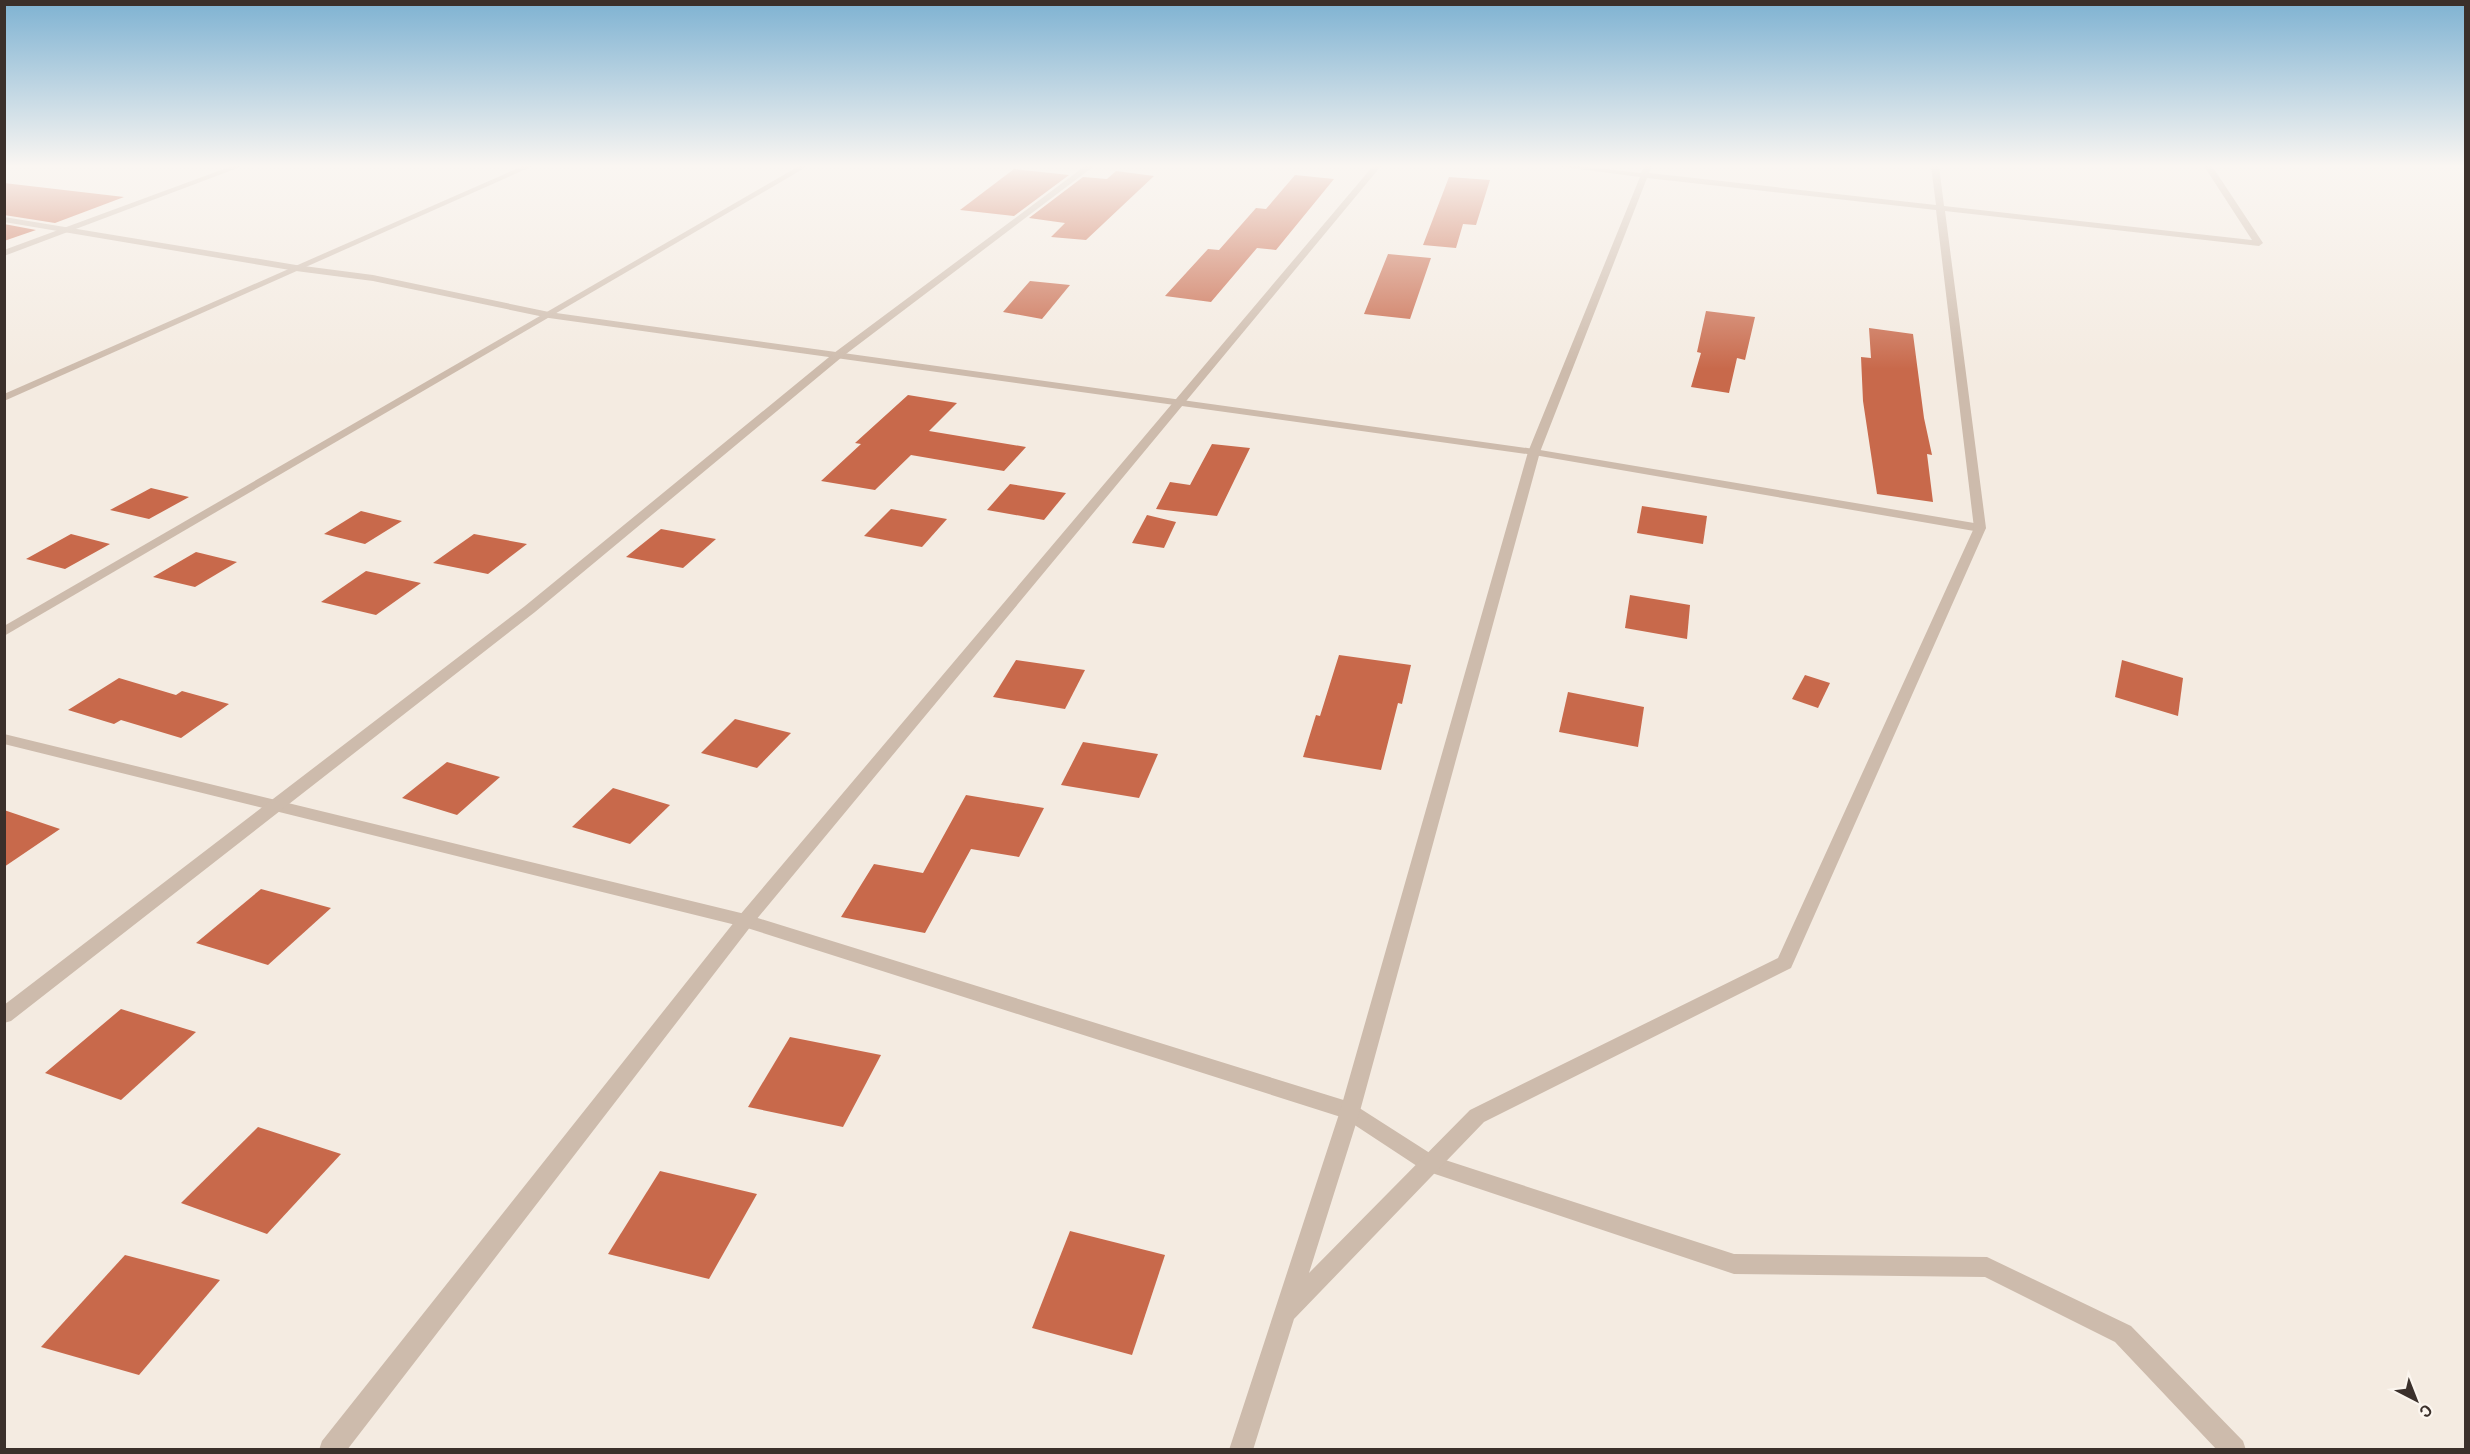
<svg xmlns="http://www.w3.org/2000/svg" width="2470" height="1454" font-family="Roboto,sans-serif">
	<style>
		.building { fill: #c8694b }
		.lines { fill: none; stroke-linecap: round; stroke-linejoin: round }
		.service { fill: #cdbbac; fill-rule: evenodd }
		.minor { fill: #cdbbac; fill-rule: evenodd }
	</style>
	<rect width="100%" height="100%" fill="#f4ebe1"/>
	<g class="building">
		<polygon points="1014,169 1069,175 1014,216 960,210"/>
		<polygon points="1116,171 1154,176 1086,240 1051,237 1065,223 1029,218 1083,177 1107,179"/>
		<polygon points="1295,175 1334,179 1276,250 1257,248 1211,302 1165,296 1208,249 1219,250 1256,208 1266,209"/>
		<polygon points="1449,177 1490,180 1476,225 1463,224 1456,248 1423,245"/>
		<polygon points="4,183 124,197 55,223 4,215"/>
		<polygon points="4,224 36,230 4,241"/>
		<polygon points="1388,254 1431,258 1410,319 1364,314"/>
		<polygon points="1030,281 1070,285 1042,319 1003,312"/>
		<polygon points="1706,311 1755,317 1745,360 1737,358 1729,393 1691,387 1701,353 1697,352"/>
		<polygon points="1869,328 1913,334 1924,418 1932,455 1927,454 1933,502 1877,494 1863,401 1861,357 1871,358"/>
		<polygon points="908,395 957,403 929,431 1026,447 1004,471 911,455 875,490 821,481 861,444 855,443"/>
		<polygon points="1212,444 1250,448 1217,516 1156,509 1170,482 1190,485"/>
		<polygon points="1010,484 1066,493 1044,520 987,510"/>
		<polygon points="151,488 189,497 149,519 110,510"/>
		<polygon points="1642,506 1707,516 1703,544 1637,533"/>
		<polygon points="891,509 947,519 922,547 864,536"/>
		<polygon points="361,511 402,521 365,544 324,534"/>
		<polygon points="1147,515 1176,522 1164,548 1132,543"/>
		<polygon points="661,529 716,539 683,568 626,557"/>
		<polygon points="71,534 110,544 65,569 26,559"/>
		<polygon points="474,534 527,544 488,574 433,563"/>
		<polygon points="196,552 237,562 195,587 153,577"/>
		<polygon points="366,571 421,583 376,615 321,602"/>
		<polygon points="1630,595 1690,605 1687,639 1625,628"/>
		<polygon points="1339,655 1411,665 1402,704 1398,703 1381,770 1303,757 1316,715 1320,716"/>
		<polygon points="1016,660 1085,670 1065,709 993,697"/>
		<polygon points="2122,660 2183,678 2178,716 2115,697"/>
		<polygon points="1805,675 1830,683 1818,708 1792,699"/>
		<polygon points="119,678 176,695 182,691 229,704 181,738 121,720 114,724 68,710"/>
		<polygon points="1568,692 1644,707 1638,747 1559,732"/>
		<polygon points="735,719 791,733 757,768 701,753"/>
		<polygon points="1083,742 1158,754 1139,798 1061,785"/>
		<polygon points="447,762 500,777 457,815 402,798"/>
		<polygon points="613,788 670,805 630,844 572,827"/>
		<polygon points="966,795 1044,808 1019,857 971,849 925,933 841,917 874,864 923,873"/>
		<polygon points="4,810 60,829 4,867"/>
		<polygon points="261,889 331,908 268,965 196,943"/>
		<polygon points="121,1009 196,1032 121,1100 45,1073"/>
		<polygon points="790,1037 881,1055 843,1127 748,1107"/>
		<polygon points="258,1127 341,1154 267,1234 181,1203"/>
		<polygon points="660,1171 757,1194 709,1279 608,1254"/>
		<polygon points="1070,1231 1165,1255 1132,1355 1032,1328"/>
		<polygon points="125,1255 220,1280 139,1375 41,1347"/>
	</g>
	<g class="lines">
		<g class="service">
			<polygon points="4,217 296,265 373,275 549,312 1534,449 1980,524 1986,528 1980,532 1534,455 549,318 373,281 296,271 4,222"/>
			<polygon points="4,734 745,914 1350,1102 1436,1157 1734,1254 1987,1257 2131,1326 2243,1441 2246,1450 2217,1450 2115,1342 1985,1277 1734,1274 1423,1170 1344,1118 744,927 4,744"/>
		</g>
		<g class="minor">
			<polygon points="232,166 243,166 4,256 4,250"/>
			<polygon points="523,166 533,166 4,401 4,394"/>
			<polygon points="799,166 808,166 4,636 4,626"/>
			<polygon points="1085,166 1094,166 842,357 535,612 11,1021 4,1023 4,1005 525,606 834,353"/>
			<polygon points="1373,166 1381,166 751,926 347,1450 319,1450 322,1441 739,916"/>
			<path d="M1556,166H1579L1641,173L1644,166H1652L1649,173L1936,205L1931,166H1939L1944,206L2252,240L2204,166H2212L2263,243L2259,246L1945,211L1986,528L1791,968L1484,1122L1294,1319L1253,1450H1229L1340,1111L1528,452L1640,177ZM1647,178L1936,210L1974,528L1778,958L1470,1110L1309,1273L1360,1111L1540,452Z"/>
		</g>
	</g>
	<linearGradient id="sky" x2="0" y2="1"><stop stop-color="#7eb2d2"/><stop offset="0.45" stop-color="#faf6f2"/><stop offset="1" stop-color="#faf6f2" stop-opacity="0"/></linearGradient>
	<rect width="2470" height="369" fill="url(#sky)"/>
	<rect width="2470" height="1454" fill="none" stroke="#3b302b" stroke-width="12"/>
	<g transform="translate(2416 1400) rotate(138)" stroke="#fbf5ee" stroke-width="4.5" paint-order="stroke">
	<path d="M0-4.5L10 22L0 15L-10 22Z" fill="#3b302b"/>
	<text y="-9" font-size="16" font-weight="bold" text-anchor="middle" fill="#3b302b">С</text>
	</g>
</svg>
